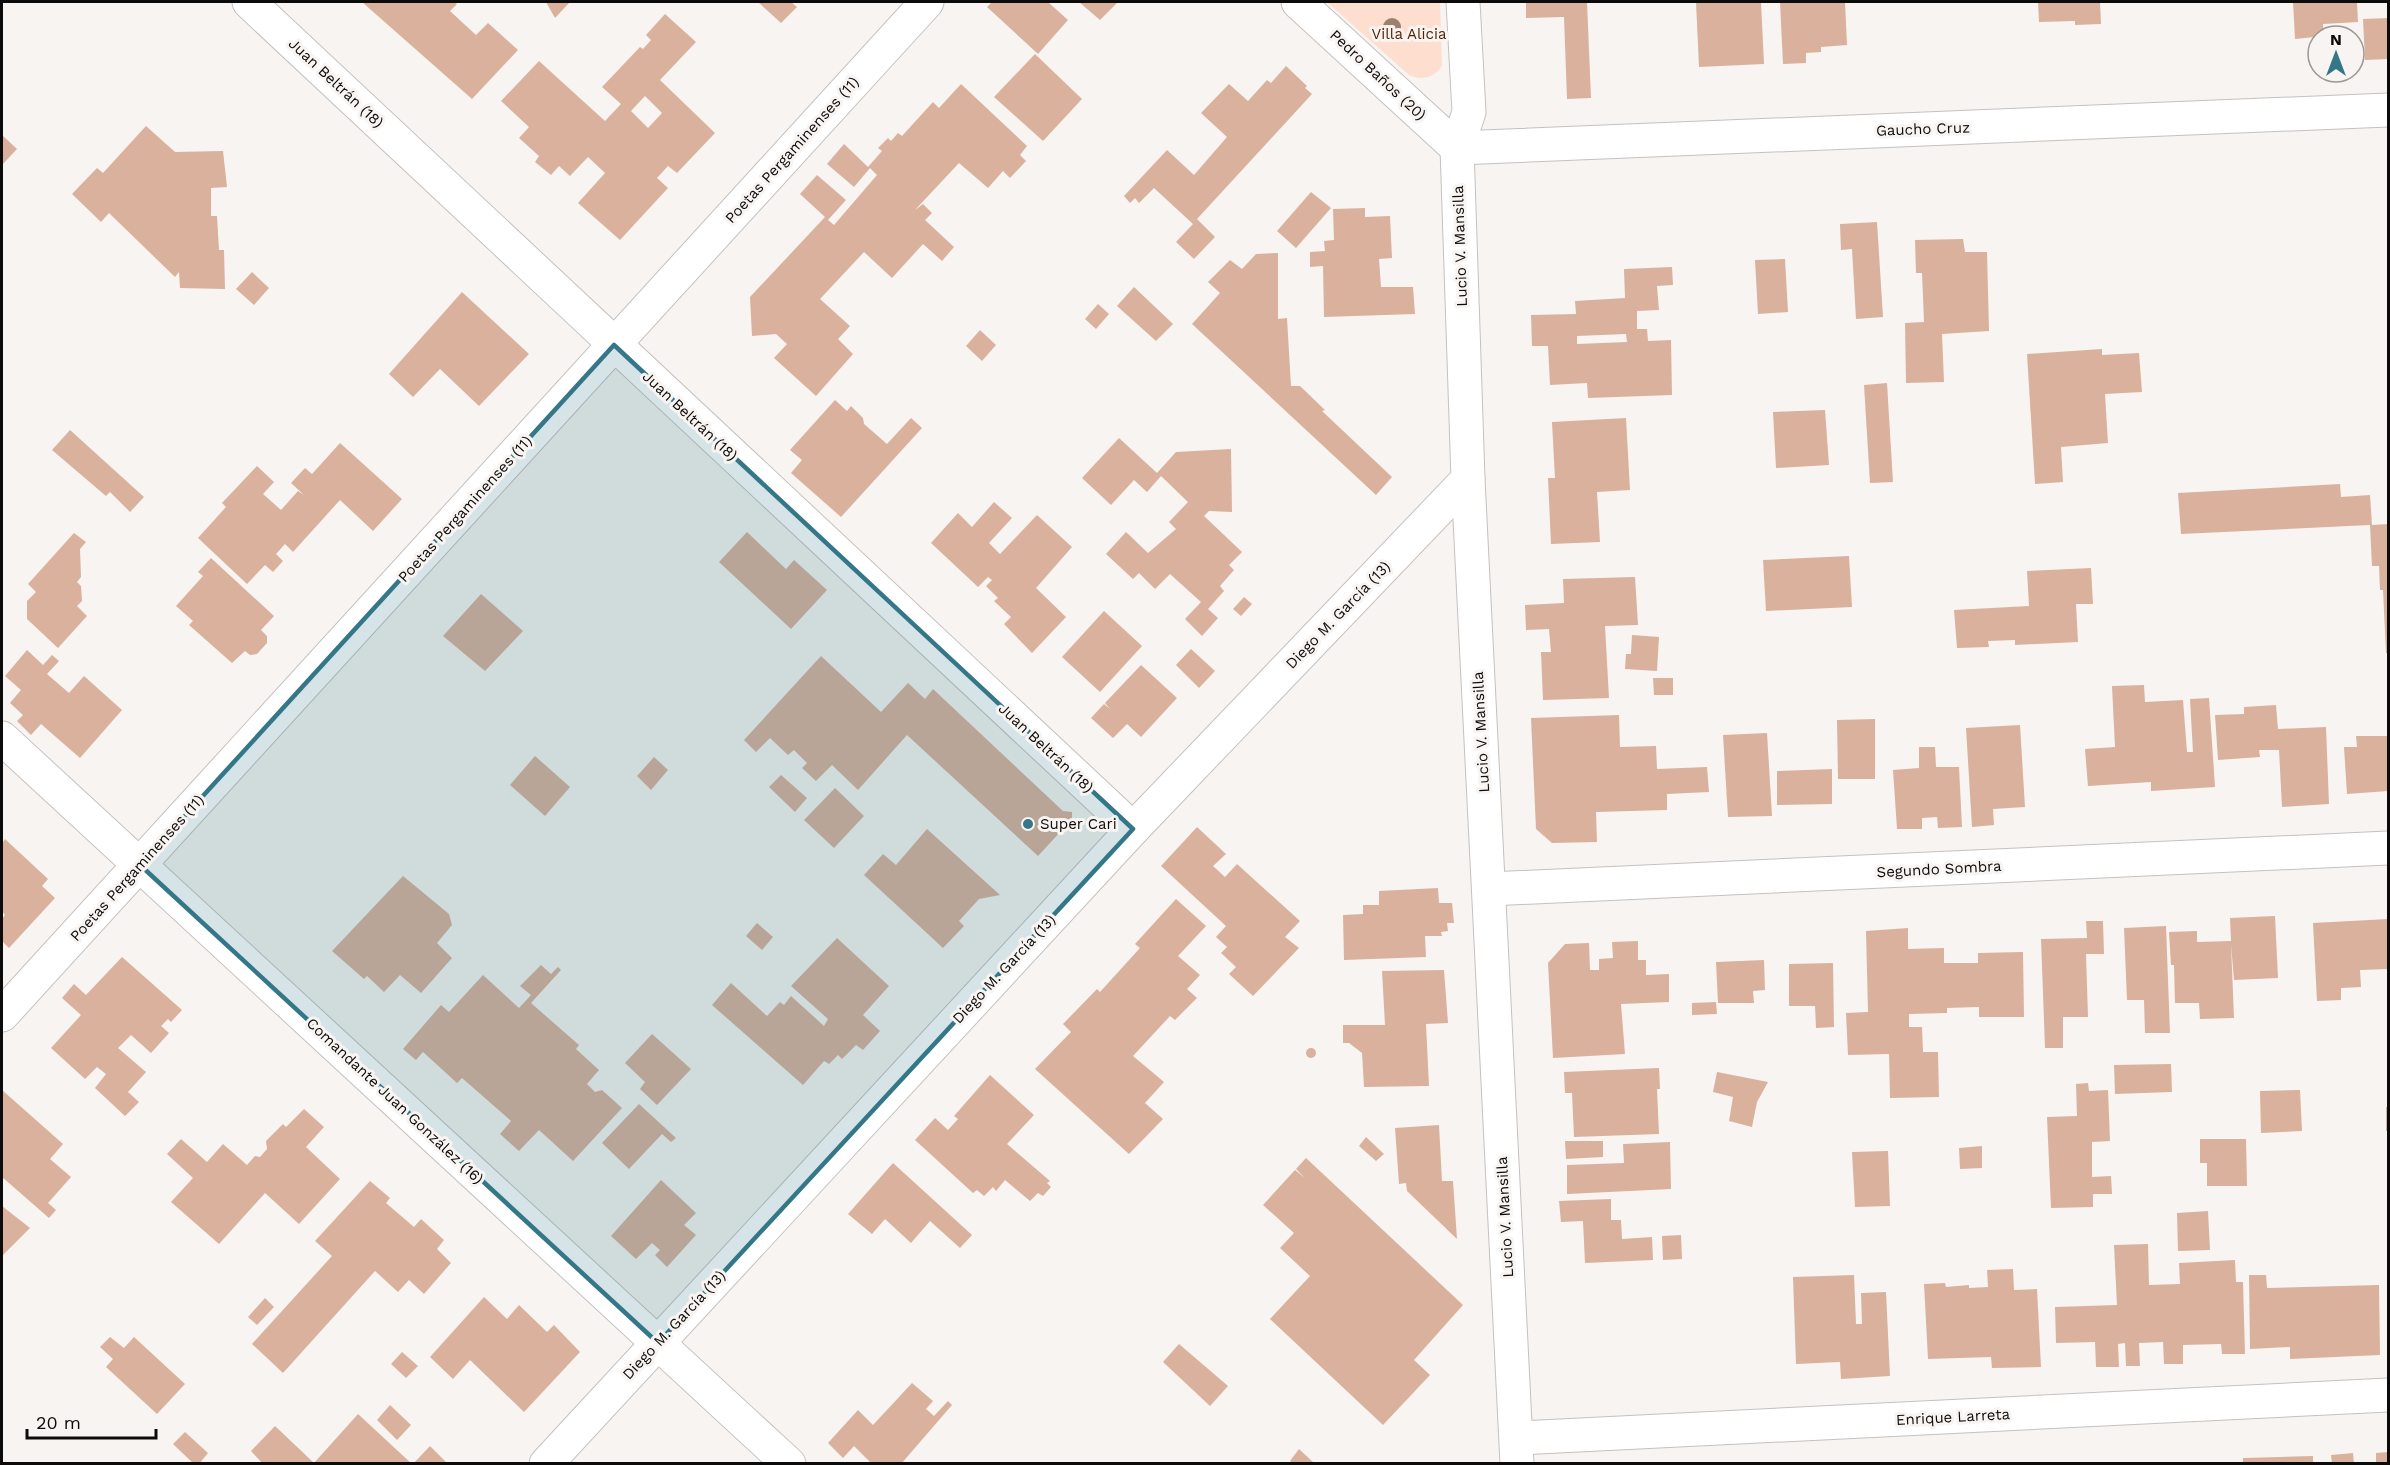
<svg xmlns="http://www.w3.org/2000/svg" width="2390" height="1465" font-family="'Work Sans',sans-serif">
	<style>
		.green { fill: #fedece }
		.building { fill: #dab19d; fill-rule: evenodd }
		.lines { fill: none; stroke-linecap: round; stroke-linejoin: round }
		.minor-casing { stroke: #c5c1bf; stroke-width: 35 }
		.minor { stroke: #fff; stroke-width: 33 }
		.tree { fill: #9e806e }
		.marked { fill: #347788; fill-opacity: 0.2; stroke: #347788; stroke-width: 4.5; stroke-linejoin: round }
		.poi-dot { fill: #347788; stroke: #f8f4f1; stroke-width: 2 }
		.labels { text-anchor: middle; stroke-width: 6; stroke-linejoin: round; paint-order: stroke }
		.park-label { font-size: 15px; fill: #542202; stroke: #f8f4f1 }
		.street-label { font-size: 15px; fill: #0c0b0b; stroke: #f8f4f1 }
		.poi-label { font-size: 15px; fill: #0c0b0b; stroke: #f8f4f1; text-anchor: start }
	</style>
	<rect width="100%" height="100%" fill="#f8f4f1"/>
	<path class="green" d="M1327,2H1440L1442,66C1433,78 1422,81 1409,75Z"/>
	<g class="building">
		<polygon points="362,2 454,2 457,4 450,11 476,35 488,23 518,50 472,99"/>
		<polygon points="546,2 570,2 555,18"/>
		<polygon points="758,2 791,2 797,7 781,23"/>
		<polygon points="992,2 1048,2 1068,20 1038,54 987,7"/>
		<polygon points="1079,2 1118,2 1100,20"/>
		<polygon points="1526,2 1587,2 1591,98 1567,99 1564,17 1526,18"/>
		<polygon points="1696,2 1761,2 1764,64 1699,67"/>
		<polygon points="1780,2 1845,2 1847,45 1821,47 1821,52 1806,53 1806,63 1783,64"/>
		<polygon points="2038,2 2100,2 2101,24 2075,25 2075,21 2039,22"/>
		<polygon points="2293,2 2357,2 2358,22 2323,24 2324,36 2295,39"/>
		<path d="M665,14L696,42L660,80L715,133L677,173L668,166L657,178L668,188L620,240L578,203L605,173L588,157L570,176L559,166L551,175L535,162L539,156L519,138L529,127L501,101L539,61L605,121L621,104L602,87L640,47L643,49L651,40L646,35ZM645,96L662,113L648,128L631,111Z"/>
		<polygon points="2388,18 2388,59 2365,60 2363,19"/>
		<polygon points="1035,54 1082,99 1043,141 994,97"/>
		<polygon points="1286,66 1307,86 1305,88 1312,94 1197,219 1215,237 1194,259 1176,242 1193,224 1154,188 1139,203 1135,198 1130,203 1124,196 1167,150 1194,175 1227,137 1201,113 1229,84 1248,101 1267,80 1271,83"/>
		<polygon points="961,84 1027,146 1020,155 1026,161 1010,178 1003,171 988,188 959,163 915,210 923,204 932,213 925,220 954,247 942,261 923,244 892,278 864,252 820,299 850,326 838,339 853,354 816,396 774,358 787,344 776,334 752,336 750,297 825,217 800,194 817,175 846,200 828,220 834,225 877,175 870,168 854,187 827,164 844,144 868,167 882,151 878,148 888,138 891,141 898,133 902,136 933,102 939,108"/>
		<polygon points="146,126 175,152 223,151 227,187 211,188 211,216 217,216 219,250 224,250 225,289 180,288 179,272 175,277 109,213 101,222 72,194 97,168 103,173"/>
		<polygon points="2,135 17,149 2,165"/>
		<polygon points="1311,192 1331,208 1296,248 1277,231"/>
		<polygon points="1365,208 1365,217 1390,216 1392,258 1379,259 1381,287 1413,287 1415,314 1324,317 1323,266 1310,267 1310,252 1325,251 1324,241 1334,240 1333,209"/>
		<polygon points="1877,222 1883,317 1856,319 1852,249 1841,250 1840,224"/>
		<polygon points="1963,239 1965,252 1987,252 1989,331 1942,334 1944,382 1906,383 1905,323 1924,322 1922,273 1916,273 1915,240"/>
		<polygon points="1278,253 1278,319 1287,318 1291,386 1300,386 1325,410 1322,411 1392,477 1376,495 1192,324 1220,293 1208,282 1230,260 1242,269 1256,254"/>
		<polygon points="1785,259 1788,312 1758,314 1755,260"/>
		<path d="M1672,267L1673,285L1657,286L1659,310L1637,311V329H1647L1648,341L1671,340L1672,395L1588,398L1587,383L1550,385L1548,346H1532L1531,315L1576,314L1575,301L1625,298L1624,269ZM1626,334L1627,342L1577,344V336Z"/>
		<polygon points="252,272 269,288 254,305 236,289"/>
		<polygon points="1134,287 1173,324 1156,341 1117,306"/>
		<polygon points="462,292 529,354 479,406 440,369 413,397 389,374"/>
		<polygon points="1098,304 1109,314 1096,329 1085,319"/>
		<polygon points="980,330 996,345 982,361 966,346"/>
		<polygon points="2102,349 2102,355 2139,353 2142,392 2105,394 2108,443 2061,447 2063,482 2035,484 2027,354"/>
		<polygon points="1887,383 1893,482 1870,483 1864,385"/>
		<polygon points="835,400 847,411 851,406 863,418 864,424 887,444 911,418 922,428 841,517 791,473 802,460 790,450"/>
		<polygon points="1825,410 1829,465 1776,468 1773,412"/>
		<polygon points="1626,418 1630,490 1597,492 1600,542 1551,544 1548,478 1555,478 1552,422"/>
		<polygon points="70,430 144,497 130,512 110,492 106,496 52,450"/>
		<polygon points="1119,438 1157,473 1176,452 1231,449 1232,512 1209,511 1204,516 1242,552 1229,565 1234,570 1220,586 1224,591 1208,609 1218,618 1202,636 1185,619 1201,602 1170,574 1155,589 1139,573 1133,579 1106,554 1126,532 1148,553 1176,529 1169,522 1188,502 1161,476 1147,492 1134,480 1111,505 1082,478"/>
		<polygon points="340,443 402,499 373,531 340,500 293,552 285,544 276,554 283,561 273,572 265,565 247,584 198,538 226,507 222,503 257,466 274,482 263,494 281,510 298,491 304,495 291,483 305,468 312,474"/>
		<polygon points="2340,484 2341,497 2370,495 2372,525 2388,524 2388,653 2386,653 2383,590 2380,590 2379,566 2372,566 2370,525 2181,534 2178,493"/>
		<polygon points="994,502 1012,518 989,543 1000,554 1037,515 1072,547 1036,588 1066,617 1032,653 1004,624 1011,617 994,601 998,598 986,586 992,580 988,577 978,587 931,543 958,513 972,527"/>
		<polygon points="747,532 786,569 794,560 827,590 791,629 719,562"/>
		<polygon points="74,533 86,542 80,549 81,577 77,582 81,586 82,601 77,606 87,616 58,648 27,619 27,601 36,592 28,584"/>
		<polygon points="1849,556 1852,607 1766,611 1763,560"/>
		<polygon points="211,558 274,616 261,630 267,636 267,643 257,654 250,655 245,651 232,663 189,625 193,621 176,606 203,576 198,572"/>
		<polygon points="2091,568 2093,604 2076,604 2078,642 2015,645 2015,640 1988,641 1989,647 1957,648 1954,610 2029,606 2027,571"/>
		<polygon points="1635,577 1638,625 1605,626 1609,698 1543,700 1541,652 1551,652 1549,629 1526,630 1525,605 1564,603 1563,579"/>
		<polygon points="481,594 523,631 485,671 443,636"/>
		<polygon points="1244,597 1252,604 1241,616 1233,609"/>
		<polygon points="1104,611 1142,646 1100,692 1062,657"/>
		<polygon points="1632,635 1659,637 1657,671 1625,669 1626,654 1631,654"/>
		<polygon points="1191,649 1215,671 1199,688 1176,665"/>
		<polygon points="27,650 43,665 52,655 59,661 47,674 69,693 84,676 122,710 80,758 41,724 31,735 17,721 23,715 10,703 21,690 5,676"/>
		<polygon points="821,656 881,712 908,683 925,699 933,689 1063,811 1072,812 1072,831 1063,829 1038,856 907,735 858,790 832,765 816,781 802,768 807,763 794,750 788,755 770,738 756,752 744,740"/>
		<polygon points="1141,665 1177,698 1141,737 1127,724 1113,738 1091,718 1104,704 1110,709 1105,703"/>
		<polygon points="1653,678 1673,678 1673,695 1654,695"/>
		<polygon points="2144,685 2145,702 2183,700 2187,752 2193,752 2190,699 2209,698 2215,787 2151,791 2151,782 2088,786 2085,749 2115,747 2112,686"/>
		<polygon points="2276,705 2278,729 2326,727 2329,804 2282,807 2279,750 2259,750 2260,757 2218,760 2215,715 2244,714 2244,707"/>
		<polygon points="1619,715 1620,747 1656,746 1657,769 1707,767 1709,792 1667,794 1667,810 1596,812 1597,842 1552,843 1536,829 1531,718"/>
		<polygon points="1875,719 1875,779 1838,779 1837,720"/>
		<polygon points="2020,725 2025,807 1993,809 1994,825 1972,827 1966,728"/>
		<polygon points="1767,733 1772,816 1728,817 1723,735"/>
		<polygon points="2356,736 2387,736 2388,791 2347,794 2344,747 2357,747"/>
		<polygon points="1919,747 1935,747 1936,767 1959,767 1962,827 1938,828 1937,817 1922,818 1922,829 1897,829 1893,770 1919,768"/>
		<polygon points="535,756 570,787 545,816 510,785"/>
		<polygon points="654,757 668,770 651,790 637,776"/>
		<polygon points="1832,769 1832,804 1777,805 1777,771"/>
		<polygon points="781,775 807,798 795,812 769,787"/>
		<polygon points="835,788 864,816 834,848 804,820"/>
		<polygon points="1197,827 1226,854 1213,866 1225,877 1237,864 1300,921 1285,937 1299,948 1253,996 1229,974 1236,967 1221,953 1227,947 1216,937 1226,926 1161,866"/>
		<polygon points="927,829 1000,895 979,899 959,921 964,926 943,948 864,875 883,854 896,865"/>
		<polygon points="5,839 48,879 42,886 55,898 9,948 2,941 2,919 5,915 2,911 2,844"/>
		<polygon points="403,876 449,914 452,925 437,943 452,958 421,993 400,975 384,992 367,976 364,979 332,951"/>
		<polygon points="1438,888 1439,903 1452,903 1454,923 1447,923 1448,931 1441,932 1442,936 1425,936 1426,957 1344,960 1343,915 1363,914 1363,905 1379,905 1379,891"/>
		<polygon points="1176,899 1206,926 1178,956 1200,975 1187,989 1197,998 1175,1020 1170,1016 1133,1056 1164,1082 1145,1103 1163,1119 1129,1154 1035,1069 1071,1032 1063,1024 1097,989 1100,992 1140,948 1135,944"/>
		<polygon points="2275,916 2278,978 2234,980 2231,944 2234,1018 2200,1019 2199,1003 2175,1003 2174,965 2171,965 2169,932 2197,931 2197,942 2231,941 2230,918"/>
		<polygon points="2388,919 2388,969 2360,970 2361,987 2341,988 2341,1000 2317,1001 2313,923"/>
		<polygon points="2086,921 2103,921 2104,954 2086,954 2088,1017 2063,1017 2063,1048 2045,1048 2041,939 2087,938"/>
		<polygon points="757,923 773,937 762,950 746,936"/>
		<polygon points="2166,926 2170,1033 2145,1033 2144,1000 2127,1000 2124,928"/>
		<polygon points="1908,928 1908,949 1944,948 1944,963 1978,963 1978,953 2023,952 2024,1017 1979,1017 1979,1007 1947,1008 1947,1013 1909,1014 1909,1027 1922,1027 1923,1052 1938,1052 1939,1097 1890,1098 1889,1054 1848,1055 1846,1013 1868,1012 1866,931"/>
		<polygon points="837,938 889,986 863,1015 880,1031 863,1050 856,1045 842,1059 838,1055 829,1064 824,1061 803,1085 712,1005 731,983 767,1016 780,1002 784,1005 791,996 824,1026 828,1019 791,986"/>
		<polygon points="1638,941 1638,960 1646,960 1646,975 1669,974 1669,1002 1621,1004 1625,1054 1553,1058 1548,963 1565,944 1589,943 1590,970 1599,970 1599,959 1613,958 1612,942"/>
		<polygon points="122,957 182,1010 171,1022 168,1019 161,1026 169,1033 151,1053 131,1035 118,1048 146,1072 128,1092 139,1102 125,1116 95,1088 106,1074 97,1067 85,1079 51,1048 81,1015 62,998 74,984 86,995"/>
		<polygon points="1764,960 1765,990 1753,991 1754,1003 1718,1003 1716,962"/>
		<polygon points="1833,963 1834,1027 1816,1028 1815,1006 1789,1006 1789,964"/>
		<polygon points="541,965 551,974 558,967 561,970 531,1003 579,1045 576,1049 599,1070 587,1084 595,1092 602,1090 622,1108 573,1161 539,1130 519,1151 500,1134 511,1121 462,1078 457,1083 423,1052 416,1060 403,1049 441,1005 449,1012 483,975 519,1008 531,995 520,986"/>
		<polygon points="1444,970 1448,1023 1426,1024 1429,1086 1364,1087 1362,1053 1349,1043 1343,1043 1343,1025 1385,1025 1382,971"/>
		<polygon points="1716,1002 1717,1014 1692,1015 1692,1003"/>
		<polygon points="652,1034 691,1069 657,1105 640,1089 645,1082 625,1063"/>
		<circle cx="1311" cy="1053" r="5"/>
		<polygon points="2171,1064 2172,1092 2115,1094 2114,1065"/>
		<polygon points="1659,1068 1660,1089 1657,1089 1659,1134 1574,1137 1572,1093 1565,1093 1564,1072"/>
		<polygon points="1717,1072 1768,1082 1757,1102 1752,1127 1729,1121 1733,1097 1713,1092"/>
		<polygon points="990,1075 1034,1115 1007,1144 1050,1181 1047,1183 1051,1187 1043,1196 1038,1193 1030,1201 1005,1180 996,1191 993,1187 984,1196 977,1190 973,1193 915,1140 935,1118 948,1130 958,1119 954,1116"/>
		<polygon points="2088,1083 2089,1091 2108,1090 2110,1141 2092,1142 2092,1177 2111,1176 2112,1194 2093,1194 2093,1207 2051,1208 2047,1117 2077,1116 2076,1084"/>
		<polygon points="2,1090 63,1144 50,1159 71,1177 48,1203 56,1210 49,1218 2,1177"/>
		<polygon points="2300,1090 2302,1131 2261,1133 2260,1091"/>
		<polygon points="639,1104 676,1138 671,1142 662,1134 629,1169 602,1143"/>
		<rect x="2386" y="1107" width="2" height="24"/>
		<polygon points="304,1109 324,1127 306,1147 340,1179 299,1224 265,1193 219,1244 171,1202 193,1178 167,1154 181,1139 207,1162 223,1144 247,1165 255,1156 260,1157 267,1149 266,1141 283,1124 286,1127"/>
		<polygon points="1439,1125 1442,1181 1453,1181 1457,1239 1407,1191 1406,1183 1399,1184 1395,1128"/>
		<polygon points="1366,1137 1384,1154 1376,1161 1359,1146"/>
		<polygon points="2200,1139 2246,1139 2247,1186 2207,1186 2207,1163 2200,1163"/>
		<polygon points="1565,1141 1603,1141 1603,1157 1566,1159"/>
		<polygon points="1670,1142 1671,1189 1567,1194 1567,1165 1624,1163 1623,1144"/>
		<polygon points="1982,1146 1982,1168 1960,1169 1959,1148"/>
		<polygon points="1888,1151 1890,1206 1855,1207 1852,1152"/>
		<polygon points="1306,1158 1463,1305 1414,1360 1430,1375 1383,1425 1270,1319 1310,1276 1280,1248 1294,1233 1263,1205 1295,1170 1305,1178 1296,1169"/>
		<polygon points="893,1163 972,1235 960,1248 930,1221 911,1243 885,1219 872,1234 848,1214"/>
		<polygon points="661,1180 696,1213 684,1225 696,1235 667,1267 655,1255 660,1250 652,1243 636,1259 611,1236"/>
		<polygon points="370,1181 390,1198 386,1203 414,1227 421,1219 444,1240 437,1249 451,1263 424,1294 409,1280 398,1292 375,1271 283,1373 252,1344 332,1256 315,1241"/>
		<polygon points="1611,1199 1611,1220 1621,1220 1622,1239 1652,1237 1653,1260 1585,1263 1583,1221 1561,1222 1559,1201"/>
		<polygon points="2,1206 30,1228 2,1256"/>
		<polygon points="2208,1211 2210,1250 2178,1251 2177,1213"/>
		<polygon points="1681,1235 1682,1259 1663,1260 1662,1236"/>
		<polygon points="2148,1244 2149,1285 2180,1284 2179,1263 2235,1260 2236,1282 2243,1282 2245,1354 2222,1354 2221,1344 2183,1345 2183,1364 2164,1364 2163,1342 2139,1343 2140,1366 2126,1366 2125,1343 2118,1344 2119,1367 2096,1367 2095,1342 2056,1343 2055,1307 2117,1305 2114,1245"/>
		<polygon points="2013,1269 2014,1290 2037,1289 2041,1367 1992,1368 1991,1357 1928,1359 1924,1284 1945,1283 1946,1287 1969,1285 1969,1288 1988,1287 1987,1270"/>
		<polygon points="1854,1275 1856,1324 1862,1324 1861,1293 1886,1292 1890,1376 1841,1379 1840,1362 1796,1364 1793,1277"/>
		<polygon points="2249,1275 2266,1275 2267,1288 2379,1285 2380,1355 2290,1359 2290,1347 2250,1349"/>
		<polygon points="484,1297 507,1319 519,1305 547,1332 554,1325 580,1352 524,1412 470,1360 453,1379 430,1357"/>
		<polygon points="265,1298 274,1307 257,1325 248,1317"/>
		<polygon points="110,1337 124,1348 134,1337 185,1384 157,1414 106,1367 113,1359 100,1347"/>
		<polygon points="1179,1344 1228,1386 1210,1406 1163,1362"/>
		<polygon points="402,1352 418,1366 406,1378 391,1364"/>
		<polygon points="912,1383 933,1401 926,1409 934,1416 948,1401 952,1405 901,1464 872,1464 854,1446 843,1458 828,1443 858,1410 873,1425"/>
		<polygon points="390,1405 411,1425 397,1440 377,1420"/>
		<polygon points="358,1414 412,1464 263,1464 251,1451 275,1426 314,1463"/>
		<polygon points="185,1432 208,1453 199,1464 194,1464 173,1444"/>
		<polygon points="430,1446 448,1464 413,1464"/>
		<polygon points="1299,1449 1315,1464 1293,1464 1290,1461"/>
		<polygon points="2388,1452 2388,1464 2376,1464 2376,1453"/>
		<polygon points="2353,1453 2354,1464 2332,1464 2331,1455"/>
		<polygon points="2313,1456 2313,1464 2243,1464 2243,1458"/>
	</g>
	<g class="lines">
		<g class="minor-casing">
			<g id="minor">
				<polyline points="249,2 1133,829"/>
				<polyline points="1298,2 1457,148 2388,110"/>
				<polyline points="1463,2 1469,112 1457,148 1468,479 1517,1464"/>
				<polyline points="2,738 789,1464"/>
				<polyline points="1489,889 2388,848"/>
				<polyline points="2,1015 927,2"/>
				<polyline points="1517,1438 2388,1395"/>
				<polyline points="546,1464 1133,829 1468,479"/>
			</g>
		</g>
		<use href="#minor" class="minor"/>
	</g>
	<circle class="tree" cx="1392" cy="27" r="9"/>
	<path class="marked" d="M614,345L1133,829L658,1343L140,865Z"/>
	<circle class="poi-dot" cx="1028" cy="824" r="6"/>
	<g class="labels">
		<g class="park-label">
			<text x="1409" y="39">Villa Alicia</text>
		</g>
		<g class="street-label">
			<text transform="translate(1378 75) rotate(43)" y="5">Pedro Baños (20)</text>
			<text transform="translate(336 83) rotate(43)" y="5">Juan Beltrán (18)</text>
			<text transform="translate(1923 129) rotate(-2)" y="5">Gaucho Cruz</text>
			<text transform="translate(792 150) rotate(-48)" y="5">Poetas Pergaminenses (11)</text>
			<text transform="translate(1460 246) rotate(-92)" y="5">Lucio V. Mansilla</text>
			<text transform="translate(690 416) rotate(43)" y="5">Juan Beltrán (18)</text>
			<text transform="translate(465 509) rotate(-48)" y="5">Poetas Pergaminenses (11)</text>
			<text transform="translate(1338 615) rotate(-46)" y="5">Diego M. García (13)</text>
			<text transform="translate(1481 732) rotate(-93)" y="5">Lucio V. Mansilla</text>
			<text transform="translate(1046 748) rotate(43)" y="5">Juan Beltrán (18)</text>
			<text transform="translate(137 868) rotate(-48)" y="5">Poetas Pergaminenses (11)</text>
			<text transform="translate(1939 869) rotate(-3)" y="5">Segundo Sombra</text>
			<text transform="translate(1004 969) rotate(-47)" y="5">Diego M. García (13)</text>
			<text transform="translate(395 1101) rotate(43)" y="5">Comandante Juan González (16)</text>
			<text transform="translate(1505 1217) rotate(-93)" y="5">Lucio V. Mansilla</text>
			<text transform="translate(674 1325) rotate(-47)" y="5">Diego M. García (13)</text>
			<text transform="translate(1953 1417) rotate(-3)" y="5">Enrique Larreta</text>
		</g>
		<g class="poi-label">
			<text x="1040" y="829">Super Cari</text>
		</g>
	</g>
	<rect width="2390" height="1465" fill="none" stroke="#0c0b0b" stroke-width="6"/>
	<g transform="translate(2336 54)"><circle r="28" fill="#f8f4f1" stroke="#9a9795" stroke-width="1.5"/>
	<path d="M0-4.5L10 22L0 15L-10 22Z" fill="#347788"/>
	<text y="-9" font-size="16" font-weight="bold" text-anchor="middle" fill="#0c0b0b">N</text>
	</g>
	<path d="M27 1429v9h129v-9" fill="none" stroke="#0c0b0b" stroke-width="3"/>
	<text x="36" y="1429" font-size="18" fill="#0c0b0b" stroke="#f8f4f1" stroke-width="4.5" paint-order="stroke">20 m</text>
</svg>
